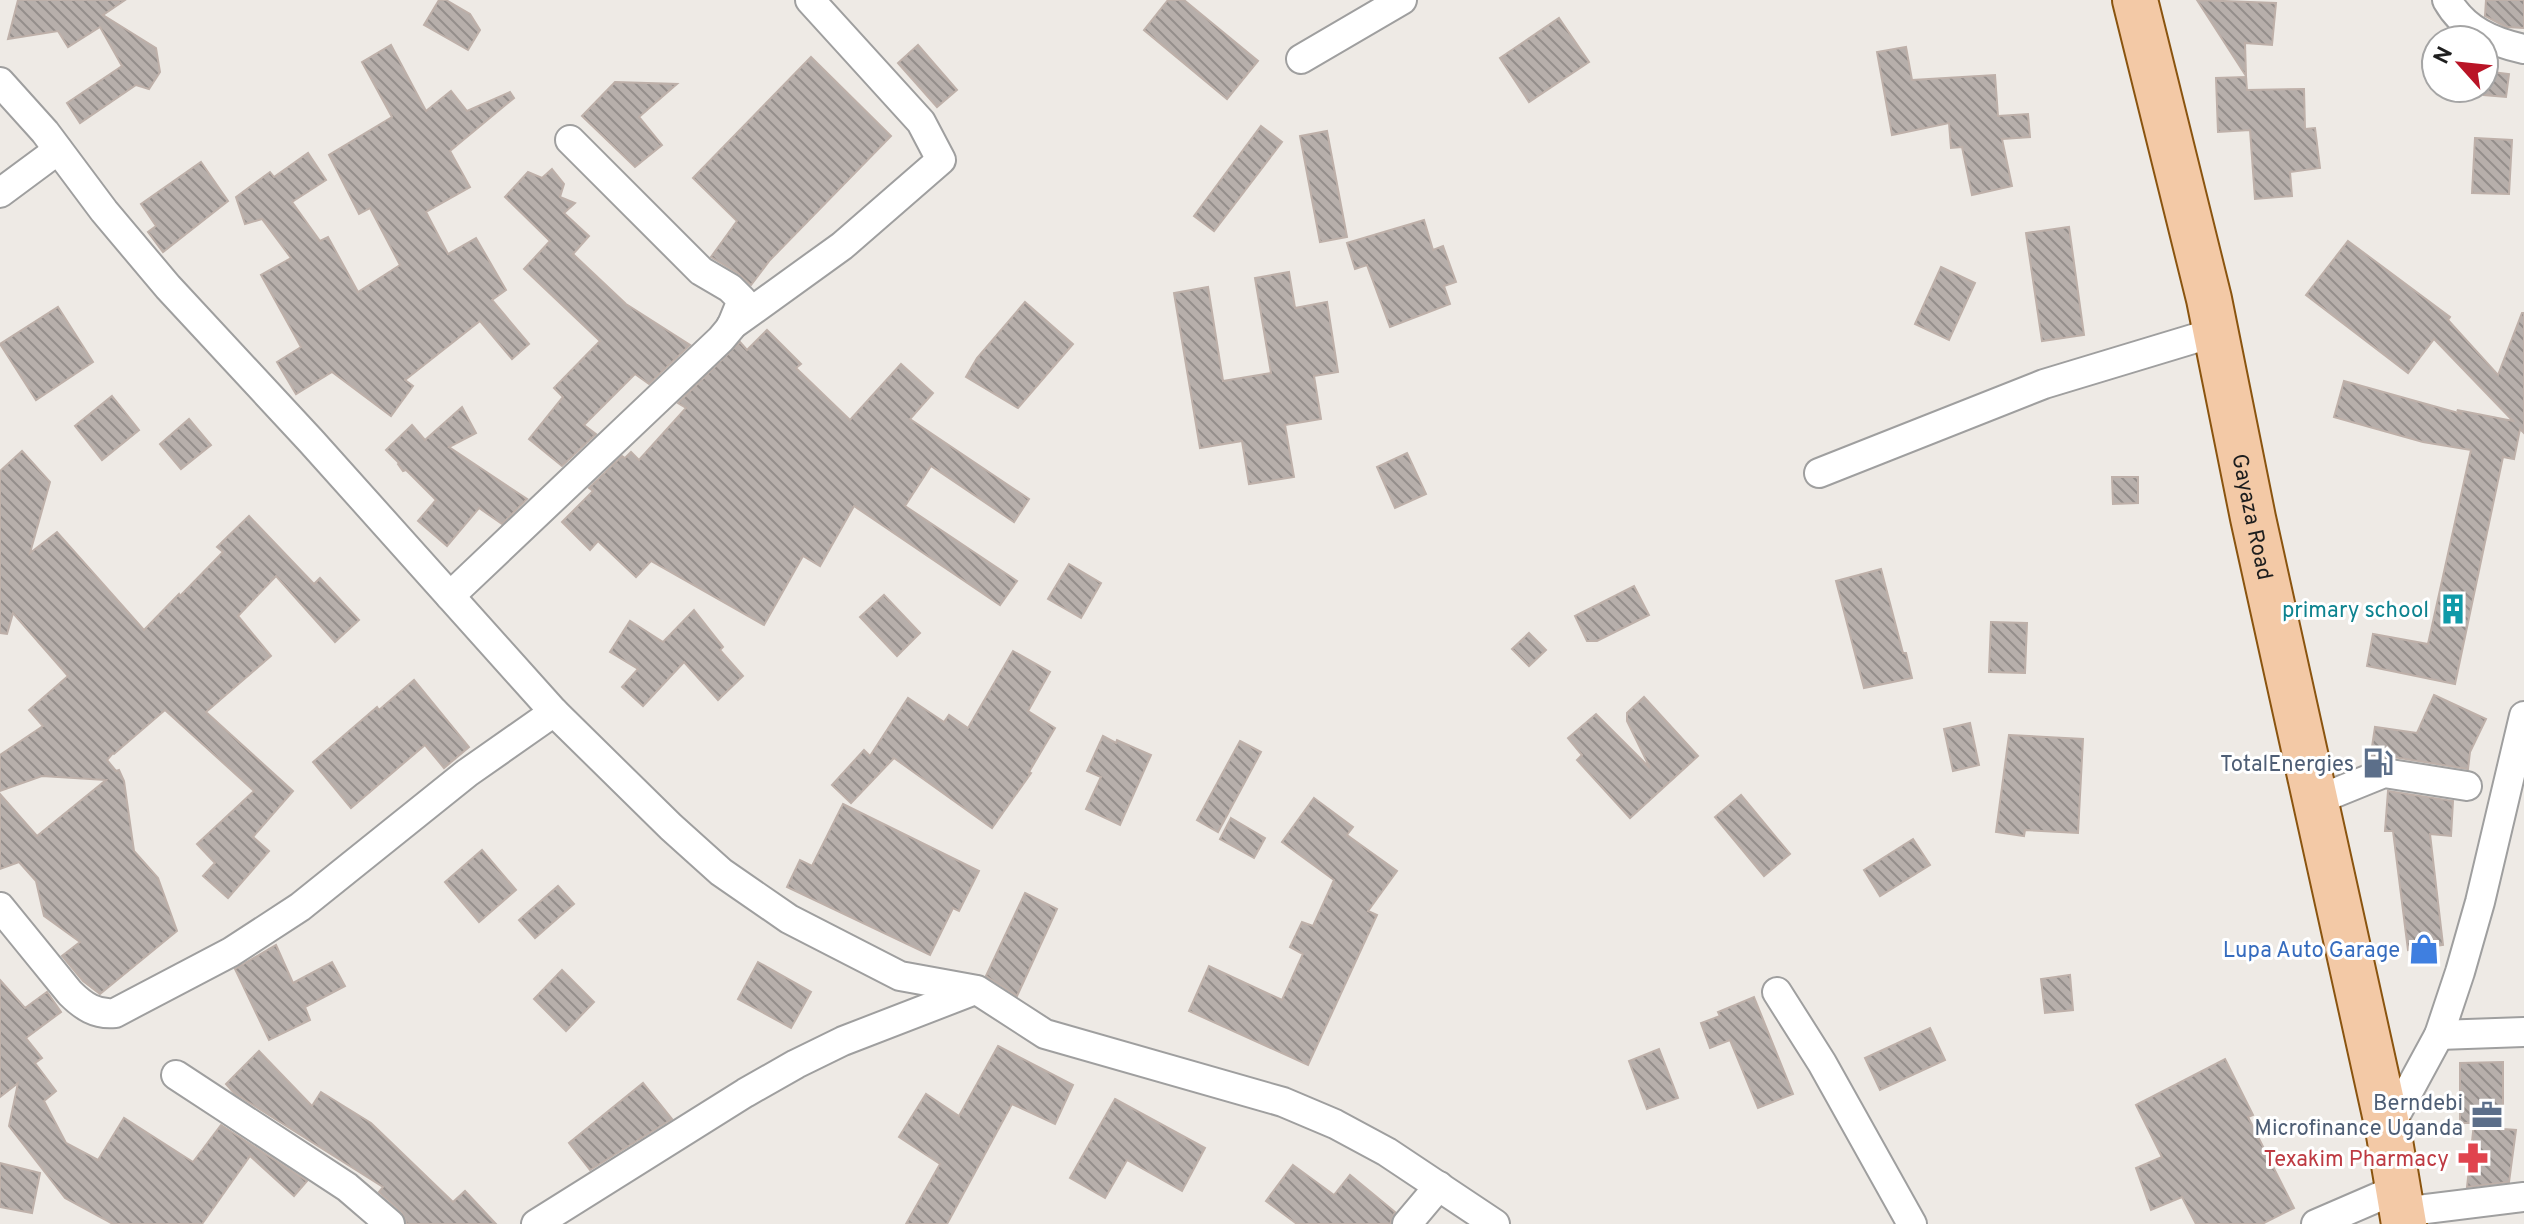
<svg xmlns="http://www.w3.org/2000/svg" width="2524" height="1224" font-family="Overpass,sans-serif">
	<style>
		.building { fill: url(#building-back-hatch); stroke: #beb0a9; stroke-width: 2 }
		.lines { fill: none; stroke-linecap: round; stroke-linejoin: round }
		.street-casing { stroke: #9f9f9f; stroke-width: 32 }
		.primary-casing { stroke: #8a540f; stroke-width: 48 }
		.street { stroke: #fff; stroke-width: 28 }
		.primary { stroke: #f3c9a6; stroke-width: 44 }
		.labels { text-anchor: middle; stroke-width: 6; stroke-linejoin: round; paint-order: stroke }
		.street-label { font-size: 22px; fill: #1e1e1e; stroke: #fff }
		.culture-label { font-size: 22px; fill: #0d838f; stroke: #fff; text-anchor: end }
		.service-label { font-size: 22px; fill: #4e5e75; stroke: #fff; text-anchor: end }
		.shop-label { font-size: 22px; fill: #366cbe; stroke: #fff; text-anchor: end }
		.health-label { font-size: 22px; fill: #be3a42; stroke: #fff; text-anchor: end }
	</style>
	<defs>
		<pattern id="building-back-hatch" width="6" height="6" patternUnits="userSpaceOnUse" patternTransform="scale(2)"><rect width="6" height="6" fill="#b7afab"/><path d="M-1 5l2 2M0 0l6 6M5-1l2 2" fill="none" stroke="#948e8b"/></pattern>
	</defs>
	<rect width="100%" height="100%" fill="#eeeae5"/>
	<g class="building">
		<polygon points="18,0 125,0 103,15 156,48 160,72 149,89 136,85 80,123 67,103 122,66 100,27 68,47 58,31 8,39"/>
		<polygon points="439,0 446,0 470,14 480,30 468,50 424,25"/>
		<polygon points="1168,0 1184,0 1258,61 1227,99 1144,30"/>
		<polygon points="2197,0 2276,3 2272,45 2245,43 2246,76"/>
		<polygon points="2486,0 2524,0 2524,28 2506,27 2485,16"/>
		<polygon points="1559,18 1589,62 1529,102 1500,58"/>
		<polygon points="391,45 426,111 451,91 467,111 510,92 514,98 450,151 470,187 426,212 448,254 476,238 506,290 492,300 529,344 512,359 480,321 405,380 413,386 391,416 332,372 296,394 277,362 301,347 261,275 291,258 262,219 245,224 236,197 270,172 274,177 308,153 326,180 292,202 320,241 328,237 358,292 400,265 370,208 359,214 329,155 392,117 362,62"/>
		<polygon points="918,45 957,90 937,107 898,63"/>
		<polygon points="1906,47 1912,80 1995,75 1998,116 2028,114 2030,137 2002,139 2012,186 1972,195 1962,147 1951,148 1949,123 1892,135 1877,52"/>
		<polygon points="811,57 891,136 770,260 751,285 739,274 711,257 737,221 693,178"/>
		<polygon points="2484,71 2509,74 2506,97 2484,95"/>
		<polygon points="2246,77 2247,90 2304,89 2305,129 2315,128 2320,168 2290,172 2292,196 2255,199 2250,130 2218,132 2216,78"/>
		<polygon points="615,82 677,84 639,117 662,145 635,167 582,116"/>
		<polygon points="1261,126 1282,142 1214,231 1194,216"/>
		<polygon points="1327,131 1347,237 1320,242 1300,136"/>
		<polygon points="2475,138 2512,140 2509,194 2472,193"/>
		<polygon points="201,162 228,201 163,252 148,232 156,226 141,204"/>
		<polygon points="552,169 564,184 560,197 575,203 564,213 589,236 573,254 626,304 690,345 649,384 635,374 584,425 596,434 562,466 529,439 563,397 554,388 600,341 524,269 550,241 505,197 528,172 542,178"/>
		<polygon points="1424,220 1433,250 1443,246 1456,282 1444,286 1450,304 1390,327 1367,265 1355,269 1347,243"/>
		<polygon points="2069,227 2084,335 2042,341 2026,233"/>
		<polygon points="2348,241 2450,317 2448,320 2498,375 2522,313 2524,313 2524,433 2520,429 2514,459 2503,457 2455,684 2367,666 2373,634 2428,644 2471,450 2423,442 2334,417 2344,381 2462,414 2457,410 2513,421 2434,339 2408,373 2306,295"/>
		<polygon points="1941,267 1975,283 1949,340 1915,324"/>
		<polygon points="1289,272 1295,308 1327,302 1338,372 1314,376 1321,419 1285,425 1294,477 1249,484 1242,441 1200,448 1174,293 1208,287 1223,381 1271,373 1255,278"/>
		<polygon points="1025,302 1073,344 1018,408 966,377 977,358"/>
		<polygon points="58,307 93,362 36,400 0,344"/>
		<polygon points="767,330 801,364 796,368 850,420 901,364 933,393 910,419 1029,499 1014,522 931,466 905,506 1017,581 1000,605 854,506 820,566 803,556 764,625 651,561 636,577 598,541 590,550 562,522 593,491 589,488 622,456 625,458 631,452 639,460 686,408 678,403 740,342 747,350"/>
		<polygon points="112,396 139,430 102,460 75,426"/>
		<polygon points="462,407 476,433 449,447 527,499 502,524 479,508 447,546 418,521 436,500 406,470 403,471 398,464 399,463 386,450 412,425 425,440"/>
		<polygon points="189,419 211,445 181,469 160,444"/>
		<polygon points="22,451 50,482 30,553 57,532 144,630 179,594 180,596 223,552 217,547 249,516 314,584 320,578 359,620 335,642 276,576 238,616 271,656 206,712 293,791 253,837 269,851 228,898 203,876 215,863 197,844 254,791 165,710 114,754 113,753 107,760 116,771 119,770 124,781 134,851 158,878 177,931 100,994 83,981 62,956 80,942 44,916 36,881 19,862 0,869 0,794 37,836 106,780 42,776 0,791 0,755 43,726 29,710 68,676 13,613 7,634 0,633 0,471"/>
		<polygon points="1407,453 1426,494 1395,508 1377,467"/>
		<polygon points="2112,477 2138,477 2138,503 2113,504"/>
		<polygon points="1069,564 1101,583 1081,618 1048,599"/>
		<polygon points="1881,569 1903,653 1906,653 1912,678 1864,688 1836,581"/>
		<polygon points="1634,586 1649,615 1597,641 1587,641 1575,616"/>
		<polygon points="884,595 920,633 897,656 860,617"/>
		<polygon points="694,610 723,647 720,650 743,676 718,700 684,662 643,706 622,687 638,669 610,652 630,621 663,642"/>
		<polygon points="1991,622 2027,623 2025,673 1989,672"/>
		<polygon points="1529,633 1546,650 1529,666 1512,649"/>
		<polygon points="1013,651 1050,672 1028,711 1055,728 1029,772 1031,773 992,828 894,758 851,803 832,785 864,750 870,756 908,698 944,722 949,715 968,728"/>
		<polygon points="414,680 469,747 444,768 425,745 351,808 313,762 377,707 379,710"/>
		<polygon points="2434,695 2486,719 2470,752 2468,769 2387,756 2370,760 2375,727 2417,733"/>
		<polygon points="1644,697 1698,756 1630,818 1577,760 1582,755 1568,738 1596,714 1650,768 1627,721 1627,713"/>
		<polygon points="1970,723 1979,765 1953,771 1944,729"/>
		<polygon points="2009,735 2083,739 2078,833 2025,830 2024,836 1996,832"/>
		<polygon points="1103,736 1116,743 1117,740 1151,755 1120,825 1086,809 1101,777 1087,771"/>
		<polygon points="1240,741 1261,752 1218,832 1197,820"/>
		<polygon points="2388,791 2453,801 2451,836 2430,834 2443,945 2408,950 2393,831 2385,831"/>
		<polygon points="1741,795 1790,854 1764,876 1715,817"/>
		<polygon points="1314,798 1353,827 1347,835 1397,871 1368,911 1377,915 1308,1065 1189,1011 1209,966 1282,1000 1303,954 1290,947 1302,922 1313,926 1334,880 1282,842"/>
		<polygon points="843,804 979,871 959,911 953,908 930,955 787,887 800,860 812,866"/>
		<polygon points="1231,818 1265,838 1254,858 1220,839"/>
		<polygon points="1913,839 1930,865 1880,896 1864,870"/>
		<polygon points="482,850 516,890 479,922 445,882"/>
		<polygon points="558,886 574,904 535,938 519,920"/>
		<polygon points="1025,893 1057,909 1017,996 986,976"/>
		<polygon points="276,945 293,983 332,962 345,986 305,1007 310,1020 269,1040 235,969"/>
		<polygon points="758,962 811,992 791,1028 738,999"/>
		<polygon points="562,970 594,1002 566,1031 534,999"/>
		<polygon points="2070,975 2073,1010 2045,1013 2041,979"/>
		<polygon points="0,980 25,1008 47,992 61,1012 26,1038 42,1058 35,1063 56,1091 44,1101 66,1143 98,1160 124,1118 193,1162 221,1125 307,1181 294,1196 250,1156 202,1224 113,1224 65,1198 9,1126 18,1083 0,1097"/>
		<polygon points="1754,997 1793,1094 1758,1108 1730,1040 1710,1048 1701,1023 1720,1016 1718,1012"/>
		<polygon points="1930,1028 1945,1060 1880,1090 1865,1058"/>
		<polygon points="998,1046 1073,1085 1055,1124 1012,1104 947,1224 906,1224 940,1164 899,1137 926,1094 959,1116"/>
		<polygon points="1659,1049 1678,1098 1647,1109 1629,1061"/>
		<polygon points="259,1051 312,1106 321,1092 371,1123 453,1202 465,1191 496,1224 407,1224 402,1212 379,1192 383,1187 234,1093 226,1084"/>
		<polygon points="2225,1059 2253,1115 2248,1117 2294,1208 2262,1224 2196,1224 2182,1197 2151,1210 2136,1168 2162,1157 2136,1105"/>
		<polygon points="2503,1062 2503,1129 2516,1130 2509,1182 2467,1187 2474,1123 2460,1123 2460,1063"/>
		<polygon points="643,1083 672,1119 590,1170 569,1143"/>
		<polygon points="1115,1099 1205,1148 1182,1191 1127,1160 1105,1198 1070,1178"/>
		<polygon points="0,1163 40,1173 32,1213 0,1207"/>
		<polygon points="1293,1165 1334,1195 1350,1175 1395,1212 1390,1224 1297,1224 1266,1201"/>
	</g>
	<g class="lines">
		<g class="street-casing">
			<g id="street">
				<path d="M2447,0C2464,30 2492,42 2524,49"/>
				<polyline points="1301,59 1402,0"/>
				<polyline points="0,82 45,132 104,211 168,287 311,441 554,712 671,827 721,872 789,919 900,976 977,990 1045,1034 1283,1102 1335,1124 1387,1152 1495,1224"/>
				<polyline points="0,193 58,150"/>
				<polyline points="731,326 842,246 941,160 921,122 810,0"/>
				<polyline points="1819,473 2044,384 2216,332"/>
				<polyline points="450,596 721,339 731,327 742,300 730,288 701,271 570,140"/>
				<polyline points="2315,801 2384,773 2467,786"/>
				<path d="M0,907L70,993C83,1006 96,1015 115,1013L231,952L300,907L467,773L554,712"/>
				<polyline points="1777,992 1822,1063 1912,1224"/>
				<polyline points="2439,1035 2524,1032"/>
				<polyline points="176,1075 347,1187 390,1224"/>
				<polyline points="2388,1129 2439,1035 2460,972 2480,902 2524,716"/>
				<polyline points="2402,1212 2524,1197"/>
				<polyline points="536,1224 745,1093 796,1064 843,1041 975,990"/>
				<polyline points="1407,1224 1439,1186"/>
				<polyline points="2316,1224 2397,1189"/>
			</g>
		</g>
		<g class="primary-casing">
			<g id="primary">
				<path id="s1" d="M2135,0L2209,299L2253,518L2388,1129L2404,1224"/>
			</g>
		</g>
		<use href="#street" class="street"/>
		<use href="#primary" class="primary"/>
	</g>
	<defs>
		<g id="building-bare" transform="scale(2.4)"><path d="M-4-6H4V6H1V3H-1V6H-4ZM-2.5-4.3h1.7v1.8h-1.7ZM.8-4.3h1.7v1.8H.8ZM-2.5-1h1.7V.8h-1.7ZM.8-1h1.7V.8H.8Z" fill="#0f9aa8" stroke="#fff" stroke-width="2.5" paint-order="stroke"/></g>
		<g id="fuel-bare" transform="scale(2.4)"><path d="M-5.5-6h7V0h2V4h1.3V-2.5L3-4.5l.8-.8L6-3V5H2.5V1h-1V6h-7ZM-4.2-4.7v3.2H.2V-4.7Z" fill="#5c6f8a" stroke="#fff" stroke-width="2.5" paint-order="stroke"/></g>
		<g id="shop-bare" transform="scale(2.4)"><path d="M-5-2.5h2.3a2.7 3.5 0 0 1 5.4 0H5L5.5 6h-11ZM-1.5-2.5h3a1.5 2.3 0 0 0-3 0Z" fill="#3f7fe0" stroke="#fff" stroke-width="2.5" paint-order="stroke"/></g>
		<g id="office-bare" transform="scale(2.4)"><path d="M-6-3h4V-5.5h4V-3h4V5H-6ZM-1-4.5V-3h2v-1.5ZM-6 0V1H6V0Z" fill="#5c6f8a" stroke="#fff" stroke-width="2.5" paint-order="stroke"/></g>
		<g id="pharmacy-bare" transform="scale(2.4)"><path d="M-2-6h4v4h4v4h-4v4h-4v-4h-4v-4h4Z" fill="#e0444e" stroke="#fff" stroke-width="2.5" paint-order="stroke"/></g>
	</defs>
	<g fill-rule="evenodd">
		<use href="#building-bare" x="2453" y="609"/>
		<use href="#fuel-bare" x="2378" y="763"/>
		<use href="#shop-bare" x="2424" y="949"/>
		<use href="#office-bare" x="2487" y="1115"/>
		<use href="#pharmacy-bare" x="2473" y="1158"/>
	</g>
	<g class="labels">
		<g class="street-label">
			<text dy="8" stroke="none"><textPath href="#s1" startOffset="530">Gayaza Road</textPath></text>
		</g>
		<g class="culture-label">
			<text x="2429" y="617">primary school</text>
		</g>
		<g class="service-label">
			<text x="2354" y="771">TotalEnergies</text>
			<text x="2463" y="1110">Berndebi<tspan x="2463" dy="25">Microfinance Uganda</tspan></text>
		</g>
		<g class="shop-label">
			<text x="2400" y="957">Lupa Auto Garage</text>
		</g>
		<g class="health-label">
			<text x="2449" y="1166">Texakim Pharmacy</text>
		</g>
	</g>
	<g transform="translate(2460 64) rotate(297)"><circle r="38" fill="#ffffff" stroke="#a5a5a5" stroke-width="2"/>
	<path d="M0-6L14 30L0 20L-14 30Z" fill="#b91426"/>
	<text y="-12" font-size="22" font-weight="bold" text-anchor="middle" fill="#1e1e1e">N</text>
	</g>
</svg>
